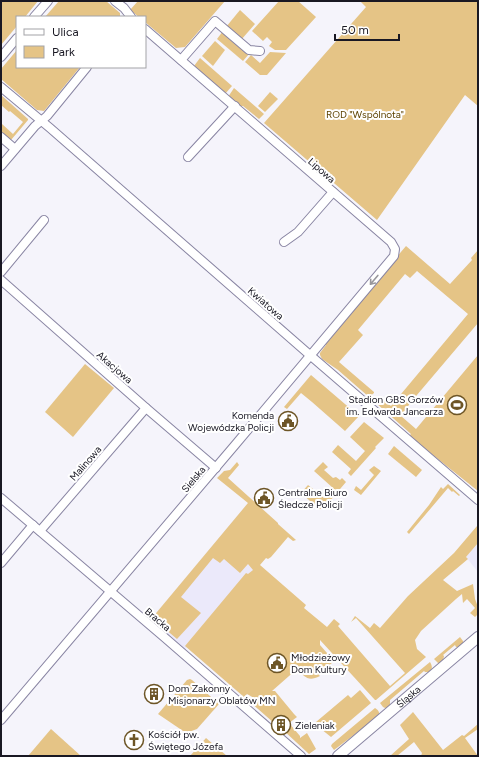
<svg xmlns="http://www.w3.org/2000/svg" width="479" height="757" font-family="Figtree,sans-serif">
	<style>
		.built { fill: #ebe9fa }
		.green { fill: #e5c486 }
		.lines { fill: none; stroke-linecap: round; stroke-linejoin: round }
		.minor-casing { stroke: #8985a3; stroke-width: 10 }
		.tertiary-casing { stroke: #8985a3; stroke-width: 12 }
		.minor { stroke: #fff; stroke-width: 8 }
		.tertiary { stroke: #fff; stroke-width: 10 }
		.oneway { stroke: #98979c }
		.labels { text-anchor: middle; stroke-width: 4; stroke-linejoin: round; paint-order: stroke }
		.park-label { font-size: 10px; fill: #5d4200; stroke: #fff }
		.street-label { font-size: 10px; fill: #191823; stroke: #fff }
		.poi-label { font-size: 10px; fill: #191823; stroke: #fff; text-anchor: start }
	</style>
	<rect width="100%" height="100%" fill="#f5f4fb"/>
	<g class="built">
		<polygon points="248,503 256,567 182,653 148,623"/>
		<polygon points="478,543 478,572 466,557"/>
	</g>
	<g class="green">
		<polygon points="1,1 38,1 25,17 17,17 17,26 1,45"/>
		<polygon points="59,1 106,1 120,13 120,17 45,17"/>
		<polygon points="138,1 225,1 185,47 176,48 145,22 145,17 139,17 130,10"/>
		<polygon points="279,1 298,1 316,17 286,50 275,50 269,46 272,42 267,37 263,41 252,31"/>
		<polygon points="360,1 478,1 478,106 465,95 377,220 264,123 366,7"/>
		<polygon points="240,10 255,24 241,40 226,27"/>
		<polygon points="223,31 249,54 243,61 217,39"/>
		<polygon points="215,41 225,50 213,66 202,56"/>
		<polygon points="17,50 17,67 80,67 44,111 37,110 1,79 1,69"/>
		<polygon points="270,52 286,53 267,75 260,75 245,62 251,55 260,63"/>
		<polygon points="200,58 232,86 225,94 194,66"/>
		<polygon points="234,88 264,114 259,119 243,106 238,106 228,97"/>
		<polygon points="270,92 278,99 265,112 258,106"/>
		<polygon points="1,95 28,119 28,120 11,140 9,139 1,133 1,125 2,124 13,134 23,122 10,111 9,112 1,105"/>
		<polygon points="406,246 450,284 472,260 471,258 478,250 478,323 411,402 401,416 416,429 478,355 478,491 409,436 411,434 376,403 380,397 391,406 468,314 417,271 410,278 405,274 358,330 363,335 339,362 374,392 374,393 369,397 338,370 322,359 320,355 320,353 326,345 324,343"/>
		<polygon points="85,364 114,388 73,437 45,412"/>
		<polygon points="311,375 359,416 345,431 312,402 301,393 287,409 284,407"/>
		<polygon points="364,422 384,438 375,447 376,448 351,476 348,473 351,469 332,452 338,445 356,461 365,451 350,437"/>
		<polygon points="394,446 422,470 416,477 388,454"/>
		<path d="M237,462L239,465L228,478L278,523V524L296,540L293,541L288,537L271,557L268,559L266,558L260,565L306,605L304,608L327,627L334,619L340,624L338,626L390,686L405,673L356,618L351,622L355,616L370,628L374,623L380,628L408,596L454,553L477,526L478,521V543L466,557L468,559L443,580L457,591L473,584L475,599L478,607V614L475,617L470,613L475,608L467,599L463,603L462,594L456,599L421,631L415,640L417,649L426,657L376,700H375L320,640V645L334,661L319,675L320,676C308,682 305,677 297,669L272,691H275L294,714L297,717L289,723L300,736V738L307,733L316,749L309,754L283,730L287,725L280,719L274,723L250,702L254,698L247,694L244,697L185,646L246,573L248,574L253,570L248,564L240,573L224,559L220,563L213,558L181,597L201,613L177,639L152,618L248,503L217,478L224,471L230,470Z"/>
		<polygon points="323,462 328,467 324,470 333,478 336,477 340,480 342,478 346,482 324,508 319,509 301,493 308,485 324,498 333,488 314,471"/>
		<polygon points="374,466 381,471 361,495 354,490 356,486 361,490 374,475 369,470"/>
		<polygon points="448,484 460,495 459,496 453,491 452,492 448,488 409,534 407,532 429,505 441,487 443,489"/>
		<polygon points="460,637 463,641 463,645 460,647 456,647 455,645 443,655 444,656 443,661 441,663 438,663 434,659"/>
		<path d="M430,662C432,665 433,669 430,672H425L424,671L390,700V707L385,708L383,707L380,703Z"/>
		<polygon points="190,679 192,680 219,704 197,729 186,733 158,714 187,680"/>
		<polygon points="360,690 371,703 331,737 321,729 316,722 348,695 351,698"/>
		<path d="M375,708C378,710 380,712 379,716L334,750L331,746L332,744Z"/>
		<polygon points="413,712 443,750 462,735 464,736 478,724 478,729 465,738 478,756 421,756 422,753 414,742 397,756 390,756 409,739 400,725"/>
		<polygon points="51,729 81,756 28,756"/>
		<polygon points="206,738 227,756 190,756"/>
	</g>
	<g class="lines">
		<g class="minor-casing">
			<g id="minor">
				<polyline points="115,1 124,8 131,17"/>
				<polyline points="34,17 48,1"/>
				<polyline points="1,57 17,38"/>
				<polyline points="181,60 215,21 249,50 260,51"/>
				<polyline points="1,87 50,128 311,356 478,500"/>
				<polyline points="1,137 15,149"/>
				<polyline points="188,157 235,106"/>
				<polyline points="1,166 35,126 47,116 87,67"/>
				<polyline points="284,242 298,232 333,192"/>
				<polyline points="1,272 44,220"/>
				<polyline points="1,280 146,408 216,468"/>
				<polyline points="1,498 164,637 301,756"/>
				<polyline points="40,531 146,408"/>
				<polyline points="1,563 33,525"/>
				<polyline points="1,720 235,445 394,256 395,249 391,242 145,29"/>
			</g>
		</g>
		<g class="tertiary-casing">
			<g id="tertiary">
				<path id="s1" d="M338,756L478,637"/>
			</g>
		</g>
		<use href="#minor" class="minor"/>
		<use href="#tertiary" class="tertiary"/>
	</g>
	<defs><path id="oneway-shaft" d="M-6 0H5M1.5-3L5.5 0L1.5 3" fill="none" stroke-width="1.6" stroke-linecap="round" stroke-linejoin="round"/></defs>
	<use class="oneway" href="#oneway-shaft" transform="translate(374 280) rotate(130)"/>
	<defs>
		<g id="stadium-ring" transform="scale(1)"><circle r="9.5" fill="#fff" stroke="#6d5526" stroke-width="1.5"/><path d="M0-5a6.5 5 0 1 0 0 10a6.5 5 0 1 0 0-10ZM-3.5-1.8h7v3.6h-7Z" fill="#6d5526"/></g>
		<g id="civic-ring" transform="scale(1)"><circle r="9.5" fill="#fff" stroke="#6d5526" stroke-width="1.5"/><path d="M-.6-6.5H3V-4.5H.6V-3L4-1V1h2V6H-6V1h2V-1L-.6-3ZM-1.2 2.5V6h2.4V2.5Z" fill="#6d5526"/></g>
		<g id="building-ring" transform="scale(1)"><circle r="9.5" fill="#fff" stroke="#6d5526" stroke-width="1.5"/><path d="M-4-6H4V6H1V3H-1V6H-4ZM-2.5-4.3h1.7v1.8h-1.7ZM.8-4.3h1.7v1.8H.8ZM-2.5-1h1.7V.8h-1.7ZM.8-1h1.7V.8H.8Z" fill="#6d5526"/></g>
		<g id="church-ring" transform="scale(1)"><circle r="9.5" fill="#fff" stroke="#6d5526" stroke-width="1.5"/><path d="M-1.2-6h2.4v3.5h3.3v2.4h-3.3V6h-2.4V-.1h-3.3v-2.4h3.3Z" fill="#6d5526"/></g>
	</defs>
	<g fill-rule="evenodd">
		<use href="#stadium-ring" x="457" y="405"/>
		<use href="#civic-ring" x="288" y="421"/>
		<use href="#civic-ring" x="264" y="498"/>
		<use href="#civic-ring" x="277" y="663"/>
		<use href="#building-ring" x="154" y="694"/>
		<use href="#building-ring" x="281" y="725"/>
		<use href="#church-ring" x="134" y="740"/>
	</g>
	<g class="labels">
		<g class="park-label">
			<text x="365" y="118">ROD "Wspólnota"</text>
		</g>
		<g class="street-label">
			<text transform="translate(322 170) rotate(41)" y="4">Lipowa</text>
			<text transform="translate(266 303) rotate(41)" y="4">Kwiatowa</text>
			<text transform="translate(115 367) rotate(41)" y="4">Akacjowa</text>
			<text transform="translate(85 463) rotate(-49)" y="4">Malinowa</text>
			<text transform="translate(193 479) rotate(-50)" y="4">Sielska</text>
			<text transform="translate(158 619) rotate(40)" y="4">Bracka</text>
			<text dy="4" stroke="none"><textPath href="#s1" startOffset="92">Śląska</textPath></text>
		</g>
		<g class="poi-label">
			<text x="443" y="403" text-anchor="end">Stadion GBS Gorzów<tspan x="443" dy="12">im. Edwarda Jancarza</tspan></text>
			<text x="274" y="419" text-anchor="end">Komenda<tspan x="274" dy="12">Wojewódzka Policji</tspan></text>
			<text x="278" y="496">Centralne Biuro<tspan x="278" dy="12">Śledcze Policji</tspan></text>
			<text x="291" y="661">Młodzieżowy<tspan x="291" dy="12">Dom Kultury</tspan></text>
			<text x="168" y="692">Dom Zakonny<tspan x="168" dy="12">Misjonarzy Oblatów MN</tspan></text>
			<text x="295" y="729">Zieleniak</text>
			<text x="148" y="738">Kościół pw.<tspan x="148" dy="12">Świętego Józefa</tspan></text>
		</g>
	</g>
	<rect width="479" height="757" fill="none" stroke="#191823" stroke-width="4"/>
	<rect x="16" y="16" width="130" height="52" fill="#ffffff" stroke="#a3a3a7"/>
	<rect x="24" y="29" width="20" height="6" fill="#ffffff" stroke="#a3a3a7"/>
	<text x="52" y="36" font-size="12" fill="#191823">Ulica</text>
	<rect x="24" y="46" width="20" height="12" fill="#e5c486" stroke="#a3a3a7"/>
	<text x="52" y="56" font-size="12" fill="#191823">Park</text>
	<path d="M335 34v6h64v-6" fill="none" stroke="#191823" stroke-width="2"/>
	<text x="341" y="34" font-size="12" fill="#191823" stroke="#ffffff" stroke-width="3" paint-order="stroke">50 m</text>
</svg>
